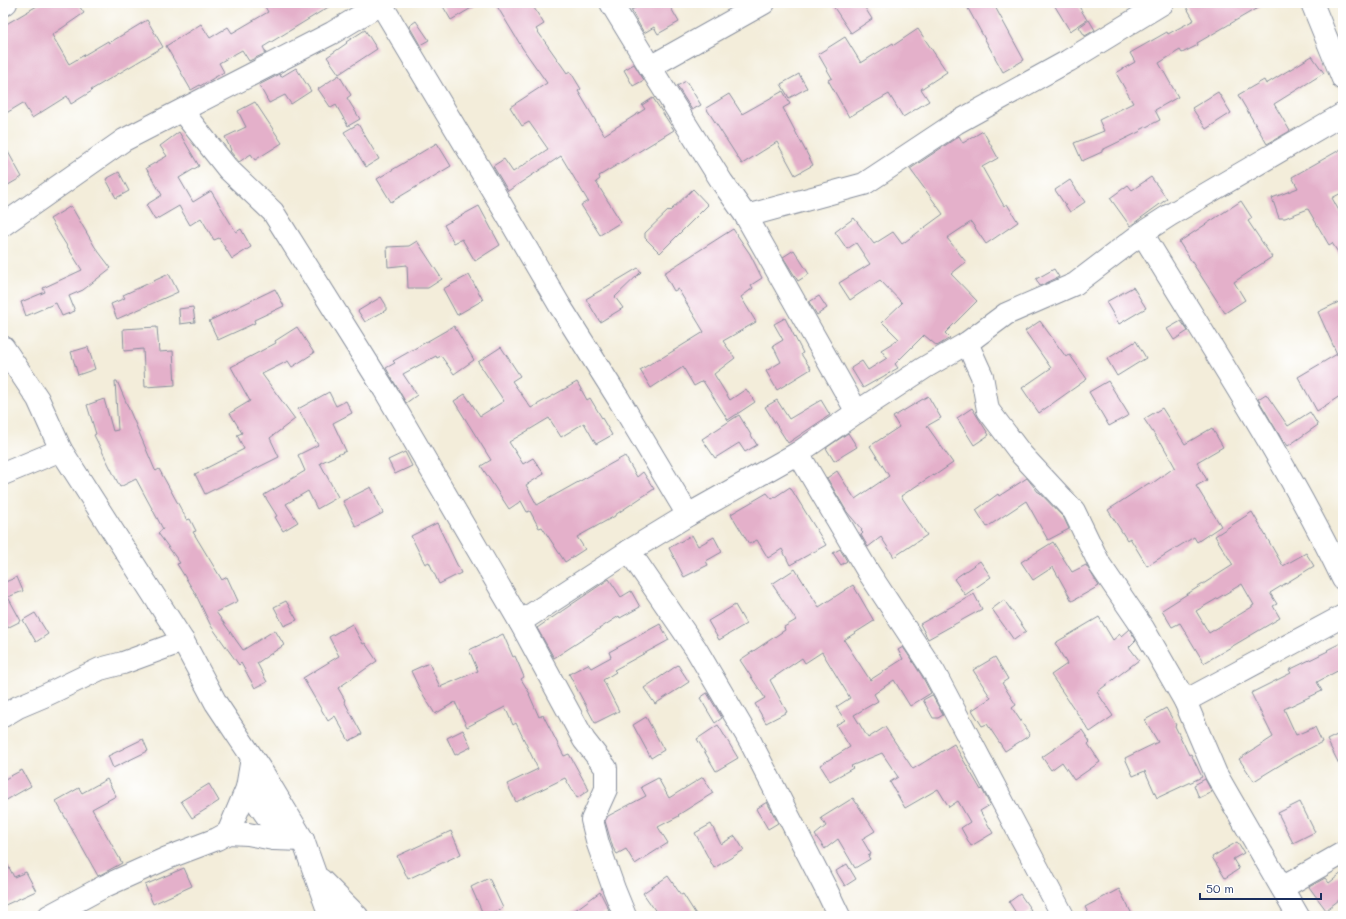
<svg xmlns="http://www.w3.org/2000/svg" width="1346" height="919" font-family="Mali,sans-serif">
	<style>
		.building { fill: #e4b0ca; fill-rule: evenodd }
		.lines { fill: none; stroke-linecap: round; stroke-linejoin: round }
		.minor-casing { stroke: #878e9c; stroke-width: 24 }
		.minor { stroke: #fff; stroke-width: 22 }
	</style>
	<rect width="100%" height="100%" fill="#fff"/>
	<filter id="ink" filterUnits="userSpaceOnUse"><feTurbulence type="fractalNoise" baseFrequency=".025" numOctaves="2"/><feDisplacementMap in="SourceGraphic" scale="8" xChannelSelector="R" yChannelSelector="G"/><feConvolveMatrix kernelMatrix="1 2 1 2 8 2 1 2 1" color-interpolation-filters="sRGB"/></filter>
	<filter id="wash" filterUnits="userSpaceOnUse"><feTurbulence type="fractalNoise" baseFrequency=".012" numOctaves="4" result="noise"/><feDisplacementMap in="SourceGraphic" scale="16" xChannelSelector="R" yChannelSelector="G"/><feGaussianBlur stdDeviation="0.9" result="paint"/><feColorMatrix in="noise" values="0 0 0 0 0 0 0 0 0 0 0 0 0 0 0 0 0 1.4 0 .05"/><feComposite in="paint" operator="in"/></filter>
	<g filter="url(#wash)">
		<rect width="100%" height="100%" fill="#f3edda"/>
		<g id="blocks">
			<g class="building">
				<polygon points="42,3 77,3 84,13 52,35 69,64 108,41 109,43 147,20 163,47 91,90 92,91 71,104 67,96 32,118 23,103 3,115 3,26"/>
				<polygon points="263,3 335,3 263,47 266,53 249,61 242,50 219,63 224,72 200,86 200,85 191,90 166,46 201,24 210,38 228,27 232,33 268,12"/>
				<polygon points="441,3 480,3 451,20"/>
				<polygon points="495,3 531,3 544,24 536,29 567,73 570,71 581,89 578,91 604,135 645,109 642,105 653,98 674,130 599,176 600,179 596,182 621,222 600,235 581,205 588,201 561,156 508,191 493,166 504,159 513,172 548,149 529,122 522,126 510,107 547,83 523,49"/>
				<polygon points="632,3 668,3 679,22 658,34 654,27 644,33 631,10 635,8"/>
				<polygon points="831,3 862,3 872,19 851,33"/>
				<polygon points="965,3 993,3 1024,60 1003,72"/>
				<polygon points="1053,3 1077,3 1087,20 1070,31"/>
				<polygon points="1184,3 1266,3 1197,43 1198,45 1182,53 1180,50 1159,63 1178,97 1155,110 1160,120 1140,130 1141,131 1102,150 1102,152 1082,161 1074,143 1104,131 1099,120 1133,103 1116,73 1135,62 1130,53 1167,32 1168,34 1194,20"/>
				<polygon points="1089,20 1095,30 1085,36 1079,27"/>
				<polygon points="416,21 429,40 420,45 409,26"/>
				<polygon points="918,29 947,72 921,89 929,101 903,117 889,94 849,117 828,80 832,78 818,54 845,37 861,63 893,43 894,45"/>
				<polygon points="365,30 377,49 339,74 327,57 347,43 346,42"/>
				<polygon points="1312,56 1324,73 1274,104 1290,131 1267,144 1238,95 1264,80 1266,84"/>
				<polygon points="634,64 644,80 633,86 624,70"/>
				<polygon points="296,68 311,91 291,104 285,95 269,103 259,85 280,74 281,77"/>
				<polygon points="799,74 807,88 789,98 781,84"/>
				<polygon points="339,75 351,95 347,98 360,119 348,126 336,105 331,108 318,89"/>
				<polygon points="686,81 701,105 692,110 677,86"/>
				<polygon points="783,91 790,104 783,108 813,165 795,175 777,142 742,164 706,108 729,94 742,114"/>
				<polygon points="1218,92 1231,113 1206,129 1192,108"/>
				<polygon points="255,102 282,143 255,160 251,154 239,162 230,151 231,150 225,137 246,127 238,111"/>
				<polygon points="358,124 379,159 366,167 344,132"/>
				<polygon points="983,131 998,158 982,167 1004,206 1007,204 1018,222 986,244 971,222 947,238 966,262 951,274 977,301 945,333 950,338 937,346 924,335 895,364 898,368 863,388 851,368 862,361 868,370 887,358 881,350 899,339 882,322 902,303 880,280 850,300 839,283 870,264 856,243 847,249 835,232 854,218 874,244 893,232 902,244 943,214 910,169 959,136 963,143"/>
				<polygon points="179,132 199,166 179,178 193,202 211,191 236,232 241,229 251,247 232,259 219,238 214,240 201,218 190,225 179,206 155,220 146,205 162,195 146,168 167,156 160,146"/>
				<polygon points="3,143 22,177 3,188"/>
				<polygon points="437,143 451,166 391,202 377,179"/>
				<polygon points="1343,148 1343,192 1332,198 1343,218 1343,260 1332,243 1329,245 1308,209 1285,218 1279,218 1272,198 1298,188 1292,177"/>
				<polygon points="119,172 129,191 116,198 106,179"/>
				<polygon points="1151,177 1167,199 1130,226 1110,198 1128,185 1132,190"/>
				<polygon points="1070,180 1085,202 1070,212 1055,190"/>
				<polygon points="693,189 708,205 660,253 645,238 645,233 669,210 670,211"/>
				<polygon points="1241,201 1252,218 1248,221 1272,257 1234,282 1245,300 1225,313 1179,242"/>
				<polygon points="71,206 95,247 111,268 83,290 69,296 75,311 62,316 56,303 26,316 21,302 45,292 43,288 82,270 50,219"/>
				<polygon points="479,206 500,245 475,261 462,239 454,243 444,225"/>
				<polygon points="733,229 750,254 762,278 751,285 753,288 741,297 756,322 723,341 735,358 714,374 730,400 746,389 755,402 728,420 703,381 694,386 683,367 651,388 640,370 660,358 660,359 704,332 678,289 674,291 664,273"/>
				<polygon points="417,241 442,279 428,288 408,288 407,265 388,267 387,247 409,246"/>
				<polygon points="794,250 809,274 798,281 783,257"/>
				<polygon points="638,268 641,272 615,297 623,308 600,322 586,299"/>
				<polygon points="1054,269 1059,277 1040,286 1036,279"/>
				<polygon points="169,274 178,292 117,319 111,304 125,298 123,295"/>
				<polygon points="469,275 483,300 457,315 443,289"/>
				<polygon points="1133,287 1146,308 1119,324 1106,302"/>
				<polygon points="275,289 284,306 254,320 255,323 218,340 209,321"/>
				<polygon points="819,296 827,308 817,315 809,302"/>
				<polygon points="381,297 386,305 386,310 365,322 358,311"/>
				<polygon points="1343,300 1343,394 1317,411 1298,377 1337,354 1318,312"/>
				<polygon points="193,307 195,322 180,324 179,309"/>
				<polygon points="785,318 803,353 801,354 811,369 777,390 766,371 781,362 773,346 783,340 774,324"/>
				<polygon points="1040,321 1066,357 1070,355 1087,379 1039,413 1022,388 1051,368 1025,331"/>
				<polygon points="1181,321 1188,331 1174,340 1167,329"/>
				<polygon points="454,326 474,360 454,374 441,356 437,358 436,356 403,374 417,395 406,403 386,368 395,363 393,361"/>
				<polygon points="157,327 159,352 173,351 175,385 145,387 143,349 124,351 123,329"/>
				<polygon points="297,327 314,353 292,367 288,361 262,374 295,419 270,438 279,457 205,494 195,474 244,449 237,435 242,433 230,413 250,401 231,367 276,343 275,341"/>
				<polygon points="1136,341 1146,358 1117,376 1107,359"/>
				<polygon points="88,347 95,369 78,375 71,352"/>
				<polygon points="501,347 520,376 512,381 531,408 577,382 587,400 590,398 612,435 596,444 584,423 561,437 549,418 509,442 523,464 533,458 544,474 526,485 537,505 625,456 637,477 643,472 654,489 615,515 615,516 577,537 585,549 565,562 542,527 539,528 530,511 527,512 521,501 509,509 481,466 491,460 454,401 465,394 480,416 504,401 478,362"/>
				<polygon points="115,381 117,381 155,470 156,471 159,469 187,520 190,519 196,531 193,532 222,580 227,577 238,601 216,612 243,650 275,630 284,645 257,663 267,682 255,688 241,663 239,665 211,626 195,593 177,564 180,563 158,533 163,529 136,479 120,487 94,435 96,434 87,405 104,399 113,431 118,430"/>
				<polygon points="1108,381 1129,415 1109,426 1089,392"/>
				<polygon points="329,392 336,406 346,401 352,413 333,423 346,451 320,463 338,497 317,509 308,491 286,504 298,522 283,531 275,517 277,516 264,495 305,471 298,455 318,445 298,409"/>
				<polygon points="1266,394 1288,426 1310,412 1318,425 1288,446 1285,442 1284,443 1258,399"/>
				<polygon points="928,396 941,418 927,426 953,463 934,476 933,475 901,496 927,535 894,557 881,537 868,547 861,535 863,533 861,531 862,530 847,512 827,478 837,471 855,499 889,476 870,446 899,427 893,417"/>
				<polygon points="777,400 789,419 821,400 830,415 788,443 765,407"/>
				<polygon points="972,408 989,435 974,445 957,418"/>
				<polygon points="1162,408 1185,444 1212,428 1223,447 1197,462 1207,480 1196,486 1221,526 1197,542 1194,537 1147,566 1130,538 1127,540 1108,510 1149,483 1150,485 1175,467 1161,442 1160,443 1144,419"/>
				<polygon points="739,415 757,445 745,452 739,443 715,458 702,439"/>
				<polygon points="848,433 857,447 834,461 826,448"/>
				<polygon points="405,452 412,466 395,474 388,460"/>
				<polygon points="1027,478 1038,492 1039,492 1064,518 1069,529 1048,540 1026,501 987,527 976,510 998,494 999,496"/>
				<polygon points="371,487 383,513 356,527 343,501"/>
				<polygon points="790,487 826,545 790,565 782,549 768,558 757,540 749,544 731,514 767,493 772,499"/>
				<path d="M1252,512L1283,566L1306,553L1314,566L1270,593L1277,604L1273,606L1280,618L1204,663L1180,623L1172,627L1162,610L1233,565L1215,536ZM1242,584L1254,605L1252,606V607L1209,633L1196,611Z"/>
				<polygon points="437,523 461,573 439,584 429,562 425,564 411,536"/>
				<polygon points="692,535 698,546 714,537 722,552 706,561 708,565 684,577 669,548"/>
				<polygon points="1053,542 1072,572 1086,565 1099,586 1072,601 1053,567 1033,580 1021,562"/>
				<polygon points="840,549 847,561 841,565 833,553"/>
				<polygon points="980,561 991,577 965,595 954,579"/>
				<polygon points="795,569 819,607 853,585 874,621 844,640 870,680 903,659 898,650 903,647 922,676 931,693 910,706 894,680 874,694 878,701 854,715 868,738 885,727 913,769 954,744 981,790 982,789 990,805 980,811 993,833 971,846 961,828 970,822 958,801 949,807 938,789 905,808 890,782 898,777 882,753 851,766 853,768 830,781 820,765 850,747 836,725 845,720 836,707 850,698 822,652 805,663 802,658 770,680 787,712 766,723 755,704 765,698 740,660 785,630 784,627 796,620 772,584"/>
				<polygon points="17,577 23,591 8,597 21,621 3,630 3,583"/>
				<polygon points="609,579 621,597 631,591 640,607 620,618 619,616 554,658 537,628"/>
				<polygon points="974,594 982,609 928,639 920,624"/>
				<polygon points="1004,600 1026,631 1014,640 992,609"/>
				<polygon points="286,601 297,620 284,626 274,607"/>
				<polygon points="735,605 746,624 719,640 708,621"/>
				<polygon points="35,613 48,634 36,642 23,620"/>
				<polygon points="1099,617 1113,640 1120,634 1121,636 1129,629 1136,640 1129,647 1139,660 1097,692 1113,716 1090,732 1051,675 1067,664 1055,643"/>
				<polygon points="352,624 363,644 365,643 377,661 338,688 345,700 344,701 362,734 349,741 335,716 328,721 303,678 339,656 329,637"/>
				<polygon points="660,624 669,640 614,670 616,672 603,680 619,711 595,723 569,674 588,664 591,668 611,657 609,652"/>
				<polygon points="503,634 513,657 515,656 524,677 521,679 530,694 529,694 539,717 543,715 564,756 569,754 589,790 577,798 565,778 516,802 507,784 538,769 516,723 513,725 505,707 467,727 455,702 435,714 419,688 411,671 429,663 440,687 478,671 469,650"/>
				<polygon points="1343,642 1343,668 1317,682 1322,691 1284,709 1296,735 1315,727 1322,742 1293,757 1254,781 1239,759 1273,737 1251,693 1291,673 1289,670 1328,651 1327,650"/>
				<polygon points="995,657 1008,679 1002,683 1016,705 1012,708 1030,735 1005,751 987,724 982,726 972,710 991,698 973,670"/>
				<polygon points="678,665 689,682 655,704 644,688"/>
				<polygon points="707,693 722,718 715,723 700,698"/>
				<polygon points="932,695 943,715 938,718 933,718 923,700"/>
				<polygon points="1166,708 1176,725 1175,726 1189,755 1191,754 1202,777 1157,798 1145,771 1133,776 1125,758 1158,742 1145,720"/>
				<polygon points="646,717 664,750 651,758 633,725"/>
				<polygon points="718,725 738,758 716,771 697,739"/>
				<polygon points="463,730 471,747 455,755 447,738"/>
				<polygon points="1082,730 1090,742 1088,744 1100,762 1074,780 1062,762 1051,770 1042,757"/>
				<polygon points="1343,732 1343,772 1327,740"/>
				<polygon points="143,739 148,751 113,768 108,756"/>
				<polygon points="22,770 31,786 3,802 3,780"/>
				<polygon points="703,777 713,793 678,815 679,816 658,827 668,843 635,864 626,849 617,854 613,848 605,821 608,816 646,796 641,787 658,778 669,798"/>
				<polygon points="107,779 116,796 92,809 122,863 98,876 56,801 79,788 82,793"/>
				<polygon points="1205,779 1212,792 1199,798 1194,785"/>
				<polygon points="209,784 219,801 192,818 181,801"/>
				<polygon points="853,798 875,831 862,839 871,854 868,856 870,859 855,868 838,839 825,849 815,835 826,826 821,818"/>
				<polygon points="767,802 778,823 768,829 756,809"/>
				<polygon points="1300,802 1315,832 1293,843 1278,813"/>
				<polygon points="711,824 721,844 735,836 744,850 714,868 695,833"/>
				<polygon points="451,831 461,854 408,879 397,856"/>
				<polygon points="1237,842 1244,853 1233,859 1239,869 1225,878 1212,857"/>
				<polygon points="3,856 14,877 26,872 36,891 3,906"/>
				<polygon points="847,864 856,879 845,886 836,871"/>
				<polygon points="184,868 192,886 153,904 145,885"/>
				<polygon points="1343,872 1343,897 1326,910 1309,887 1325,878 1329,883"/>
				<polygon points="668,876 681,895 683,894 697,916 659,916 643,893"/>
				<polygon points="489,878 503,908 484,916 471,887"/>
				<polygon points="1119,889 1133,916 1090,916 1085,907"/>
				<polygon points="600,892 609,910 599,916 567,916"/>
				<polygon points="1020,894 1031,910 1022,916 1018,916 1009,902"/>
			</g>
		</g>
	</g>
	<g filter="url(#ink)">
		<use href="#blocks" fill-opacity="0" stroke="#878e9c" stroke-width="1"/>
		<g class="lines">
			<g class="minor-casing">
				<g id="minor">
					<polyline points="611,3 650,67 722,182 746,216 857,412"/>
					<polyline points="1312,3 1343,79"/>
					<polyline points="381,4 493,191 560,306 618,398 688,515"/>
					<polyline points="3,5 6,3"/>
					<polyline points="650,67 764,3"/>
					<polyline points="182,111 228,169 273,212 384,389 520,622 584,740 606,768 606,789 592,820 598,844 614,889 625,916"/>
					<polyline points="746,216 864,184 956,123 1068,61 1163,3"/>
					<polyline points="3,225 124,140 332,33 382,3"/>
					<path d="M1142,233C1211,347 1285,459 1343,579"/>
					<polyline points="967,343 982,376 988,410 1022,455 1074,511 1100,565 1143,628 1185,701 1216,774 1298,916"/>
					<polyline points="3,347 38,399 61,450 183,641 216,703 264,775 303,840 330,916"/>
					<polyline points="798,453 867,570 934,672 1063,916"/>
					<polyline points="3,474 61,450"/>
					<polyline points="629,551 696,649 750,741 827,891 839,916"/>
					<polyline points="520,622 629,551 688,515 798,453 857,412 924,368 967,343 1006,314 1075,284 1142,233 1170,215 1343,114"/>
					<polyline points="1185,701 1343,616"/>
					<polyline points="3,716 18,707 44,696 100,669 123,663 183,641"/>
					<polyline points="247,788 283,839"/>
					<polyline points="228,833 247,788 252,758"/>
					<polyline points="321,880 357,916"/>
					<polyline points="1282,888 1343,853"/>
					<polyline points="49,916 105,886 167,858 217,839 228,833 248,834 273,839 303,840"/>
				</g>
			</g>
			<use href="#minor" class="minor"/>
		</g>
	</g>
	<rect width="1346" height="919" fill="none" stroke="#fff" stroke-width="16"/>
	<path d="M1200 893v6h121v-6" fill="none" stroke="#1b2f5e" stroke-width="2"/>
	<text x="1206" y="893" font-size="12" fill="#1b2f5e" stroke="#ffffff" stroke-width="3" paint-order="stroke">50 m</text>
</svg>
